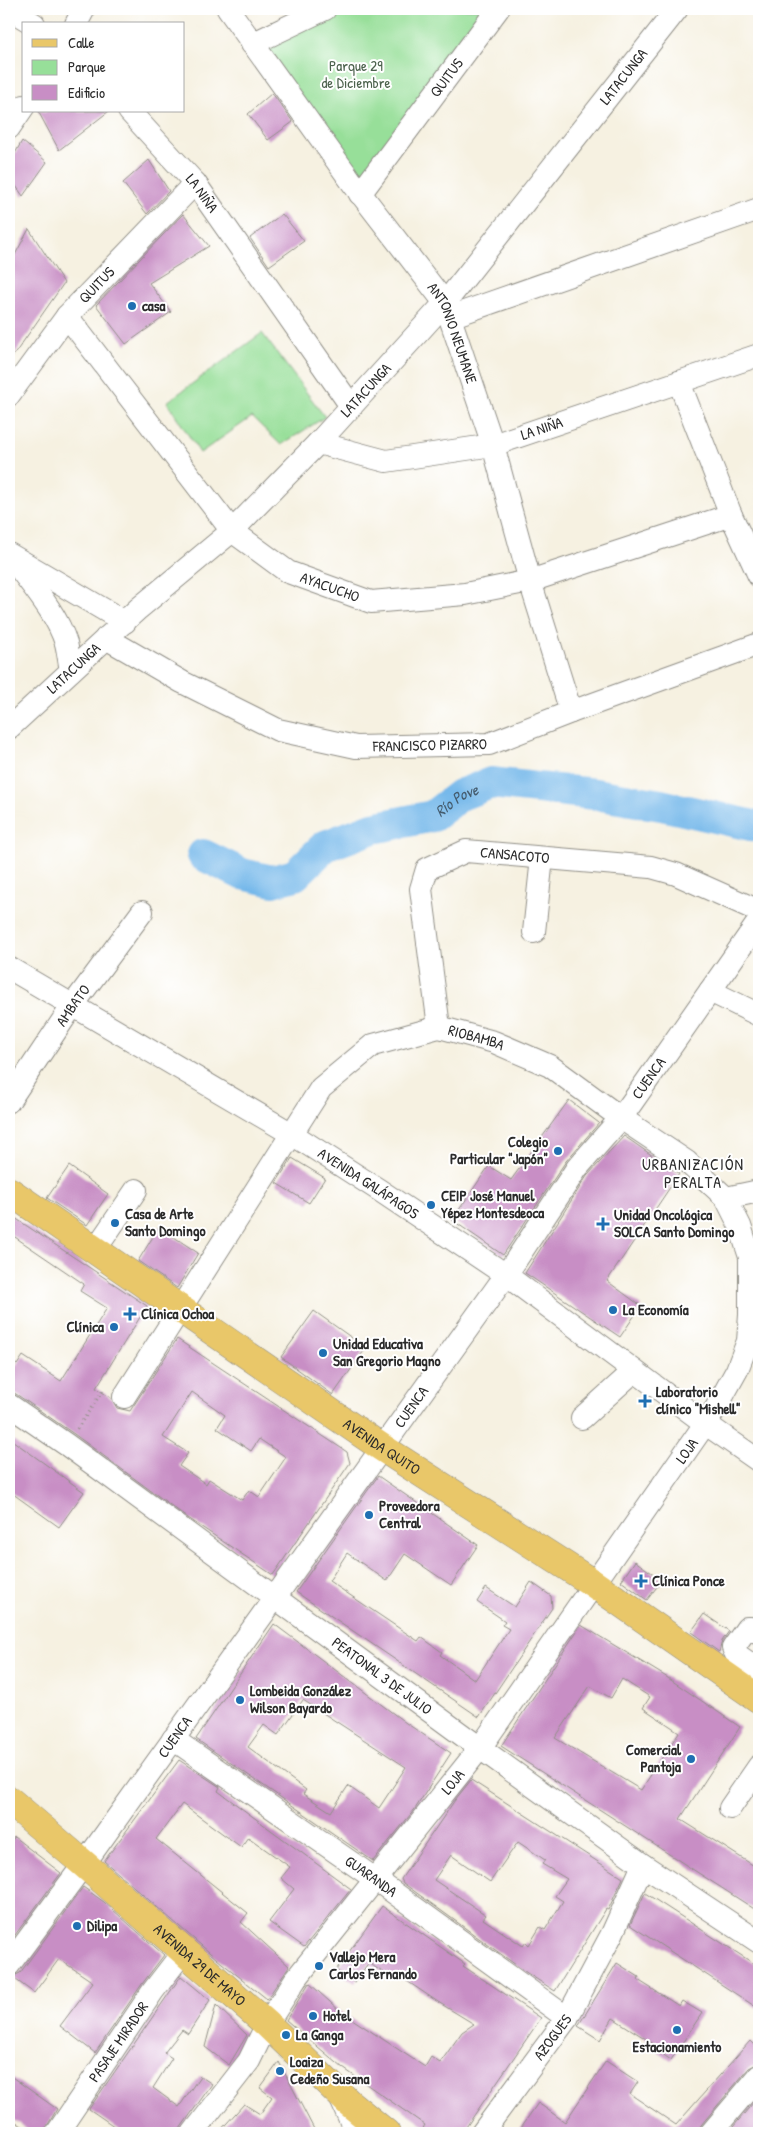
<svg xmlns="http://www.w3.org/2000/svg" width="768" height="2142" font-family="'Patrick Hand',sans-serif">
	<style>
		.green { fill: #97df99; stroke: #618562 }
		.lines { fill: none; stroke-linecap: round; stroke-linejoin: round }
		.river { stroke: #75b8ea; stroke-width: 32 }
		.building { fill: #c88ec5; fill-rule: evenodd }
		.minor-casing { stroke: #908e86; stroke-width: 24 }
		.major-casing { stroke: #908e86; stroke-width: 29 }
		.path { stroke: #908e86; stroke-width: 3; stroke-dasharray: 1 4; stroke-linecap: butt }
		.minor { stroke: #fff; stroke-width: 22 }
		.major { stroke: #e9c769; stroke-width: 28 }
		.poi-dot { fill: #1f6fb2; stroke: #fff; stroke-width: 2 }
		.labels { text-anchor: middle; stroke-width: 4; stroke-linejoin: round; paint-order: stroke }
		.park-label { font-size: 15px; fill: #4b614c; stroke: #fff }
		.street-label { font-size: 15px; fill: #2b2b2b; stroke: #fff }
		.poi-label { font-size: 15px; font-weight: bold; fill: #2b2b2b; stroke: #fff; text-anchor: start }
		.water-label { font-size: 16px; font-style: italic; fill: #455c6e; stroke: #fff }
		.neighbourhood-label { font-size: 16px; letter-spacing: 1px; fill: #2b2b2b; stroke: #fff }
	</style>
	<rect width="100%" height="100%" fill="#fff"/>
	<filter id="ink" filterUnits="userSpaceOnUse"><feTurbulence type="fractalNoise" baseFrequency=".02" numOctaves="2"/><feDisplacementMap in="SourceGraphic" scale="10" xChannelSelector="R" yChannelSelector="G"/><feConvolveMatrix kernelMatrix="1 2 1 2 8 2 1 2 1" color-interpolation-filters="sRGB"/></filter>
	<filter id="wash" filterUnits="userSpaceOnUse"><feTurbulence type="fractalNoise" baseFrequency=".0096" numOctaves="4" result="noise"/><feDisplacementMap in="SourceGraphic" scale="20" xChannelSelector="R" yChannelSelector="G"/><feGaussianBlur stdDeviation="1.12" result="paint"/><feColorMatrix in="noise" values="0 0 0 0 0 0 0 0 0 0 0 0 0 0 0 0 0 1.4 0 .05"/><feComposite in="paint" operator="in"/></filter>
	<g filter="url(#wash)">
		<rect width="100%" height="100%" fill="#f6f1e1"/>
		<g class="green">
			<polygon points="325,9 493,9 354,185 252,44"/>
			<polygon points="262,333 325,417 281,445 252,417 200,453 167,402"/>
		</g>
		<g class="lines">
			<path class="river" id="s1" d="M203,855L242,874L273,881L295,875L325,846L373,828L433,816L460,795L491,783L595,794L661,805L759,827"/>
		</g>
		<g id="blocks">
			<g class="building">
				<polygon points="272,93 293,122 268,140 248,114"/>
				<polygon points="38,111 109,111 59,150"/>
				<polygon points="22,141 47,162 23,196 9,176 9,164"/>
				<polygon points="149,160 169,191 147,214 123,183"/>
				<polygon points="183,214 209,246 149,283 171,312 126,344 96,305"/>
				<polygon points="282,214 304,241 269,266 250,238"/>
				<polygon points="29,229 64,283 9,362 9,266"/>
				<polygon points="569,1100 599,1123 566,1161 503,1255 452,1220 489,1166 511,1180"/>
				<polygon points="624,1136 679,1174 607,1281 641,1306 620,1337 525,1273 587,1176"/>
				<polygon points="292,1158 325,1178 309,1203 276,1183"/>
				<polygon points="69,1166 108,1194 87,1225 47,1198"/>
				<path d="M9,1214L147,1306L96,1388L111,1398L117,1408L130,1411L177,1339L347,1452L350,1463L273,1575L188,1518L74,1434L16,1394L9,1392V1359L17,1365L23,1356L61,1381L107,1308L80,1291L84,1284L9,1233ZM192,1392L225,1415L217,1428L251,1451L259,1439L286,1457L259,1497L249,1490L242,1500L209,1479L206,1484L179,1466L188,1453L163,1437Z"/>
				<polygon points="159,1227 198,1253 177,1288 138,1261"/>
				<polygon points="314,1311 366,1348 333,1395 281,1357"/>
				<polygon points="9,1438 84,1492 59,1527 9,1491"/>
				<polygon points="378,1476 478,1545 451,1585 405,1554 387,1581 347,1553 329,1581 418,1641 421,1637 442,1652 440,1655 475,1680 509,1629 502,1625 505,1621 477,1602 486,1588 515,1607 531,1582 551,1596 552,1608 479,1717 296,1592"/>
				<polygon points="635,1561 662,1580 647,1600 621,1581"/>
				<polygon points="704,1614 729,1631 722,1641 719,1652 691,1632"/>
				<path d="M274,1624L406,1723L451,1753L415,1809L373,1861L196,1739ZM303,1700L406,1767L379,1808L348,1786L331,1812L303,1794L306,1790L248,1747L264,1725L278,1735Z"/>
				<path d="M581,1625L668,1678L740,1727L680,1819L759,1869V1912L501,1746ZM622,1679L650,1697L643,1708L679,1732L641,1790L555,1738L590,1686L611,1698Z"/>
				<polygon points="179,1760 220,1787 218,1791 351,1889 304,1947 269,1922 294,1889 281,1878 290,1867 248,1837 241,1847 182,1804 156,1839 248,1913 241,1922 289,1966 267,1999 217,1959 104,1861"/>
				<path d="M471,1780L623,1878L608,1910L606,1909L555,1991L527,1973L403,1883L401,1879L455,1800ZM518,1842L545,1860L542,1864L567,1879L555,1896L563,1901L545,1930L540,1927L529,1945L526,1942L523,1946L483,1919L486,1915L434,1880L451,1855L490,1882Z"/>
				<polygon points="14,1837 61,1873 9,1943 9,1845"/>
				<polygon points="83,1887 104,1902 164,1955 142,1984 95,2053 60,2026 93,1982 59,1959 34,1993 12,1977 20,1973"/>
				<polygon points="645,1893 759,1967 759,2009 630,1925"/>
				<polygon points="382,1906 465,1964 463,1966 541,2018 462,2133 431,2133 423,2128 425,2125 343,2068 286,2020 309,1983 340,2011 425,2067 431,2057 440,2063 462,2032 474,2024 438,2002 398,1975 394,1980 369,1963 355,1983 336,1970"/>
				<polygon points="617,1963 639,1977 638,1980 679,2006 682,2001 702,2013 671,2060 652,2047 654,2044 613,2018 600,2040 578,2026"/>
				<polygon points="181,1976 210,2000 188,2034 182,2030 164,2053 172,2058 153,2088 179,2107 200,2076 212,2084 177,2133 124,2133 89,2109"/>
				<polygon points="216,2005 247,2035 229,2065 205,2047"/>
				<polygon points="750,2041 759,2050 759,2063 749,2068 701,2125 698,2133 517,2133 538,2103 565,2122 606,2061 638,2082 630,2094 676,2125"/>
				<polygon points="279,2062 316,2133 218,2133 244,2104 260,2114 272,2097 260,2088"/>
				<polygon points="9,2075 57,2109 43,2133 32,2133 9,2117"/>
				<polygon points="759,2096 759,2133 728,2133"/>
			</g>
		</g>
	</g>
	<g filter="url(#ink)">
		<use href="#blocks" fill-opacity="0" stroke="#908e86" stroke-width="1"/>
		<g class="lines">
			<g class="minor-casing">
				<g id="minor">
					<polyline points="9,9 34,24"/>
					<path id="s2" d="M228,9L354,185L445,303L493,445L530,581L571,712"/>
					<polyline points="76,24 84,9"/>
					<polyline points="252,44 325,9"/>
					<path id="s3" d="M129,111L195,183L351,406"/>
					<polyline points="9,128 24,106"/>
					<path id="s4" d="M360,194L498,9"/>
					<path id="s5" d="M67,316L232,531L288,572L371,602L465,594L530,581L731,515"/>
					<polyline points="450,317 759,209"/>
					<polyline points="679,382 731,515 759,576"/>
					<path id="s6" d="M9,395L67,316L195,183"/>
					<path id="s7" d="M318,443L386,461L493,445L759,355"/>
					<polyline points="9,554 125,622"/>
					<path d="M14,561C32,586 56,612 66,643C68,651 69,661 71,670"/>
					<path id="s8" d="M106,638L182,682L278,730L356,747L489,744L571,712L759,644"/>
					<path id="s9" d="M9,728L138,609L232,531L318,443L445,303L677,9"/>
					<polyline points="534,932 542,858"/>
					<path id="s10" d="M9,968L292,1134L379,1190L506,1275L706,1424L759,1461"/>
					<polyline points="710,991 759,1015"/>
					<path id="s11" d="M439,1027L421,889L427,869L466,851L651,867L676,874L759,911"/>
					<path id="s12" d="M9,1101L73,1005L142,912"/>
					<polyline points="726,1198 759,1191"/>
					<polyline points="95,1250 136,1190"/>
					<path id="s13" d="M124,1397L321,1088L373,1045L439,1027L494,1042L550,1066L621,1118L687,1162L726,1198L740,1226L750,1257V1315L748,1341L737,1370L716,1408L480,1748L295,1980L267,2024L249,2061L193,2133"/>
					<path id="s14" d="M9,1405L67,1445L480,1748L643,1865L759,1942"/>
					<polyline points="582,1418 634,1371"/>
					<polyline points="759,1633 751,1628 747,1628 733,1648 736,1654 759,1670"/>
					<path id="s15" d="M173,1739L375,1879L567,2018"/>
					<polyline points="730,1808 759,1766"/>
					<path id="s16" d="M9,1965L84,1864L506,1275L577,1168L621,1118L759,921"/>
					<polyline points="340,2097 356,2133"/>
					<path id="s17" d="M57,2133L153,1991L183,1952"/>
					<path id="s18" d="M482,2133L567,2018L612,1934L643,1865"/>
					<polyline points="711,2133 759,2076"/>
				</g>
			</g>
			<g class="major-casing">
				<g id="major">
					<path id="s19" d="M9,1191L381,1447L594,1584L759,1699"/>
					<path id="s20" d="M9,1800L84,1864L267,2024L348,2102L386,2133"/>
				</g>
			</g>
			<polyline class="path" points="77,1429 104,1389"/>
			<use href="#minor" class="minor"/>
			<use href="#major" class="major"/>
		</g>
	</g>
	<g class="poi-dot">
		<circle cx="132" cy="306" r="5"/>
		<circle cx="558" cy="1151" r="5"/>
		<circle cx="431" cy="1205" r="5"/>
		<circle cx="115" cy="1223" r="5"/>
		<path d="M600.5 1216.5h5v5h5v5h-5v5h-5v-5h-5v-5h5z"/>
		<circle cx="613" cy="1310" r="5"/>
		<path d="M127.5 1306.5h5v5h5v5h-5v5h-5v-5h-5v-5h5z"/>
		<circle cx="114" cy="1327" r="5"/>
		<circle cx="323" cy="1353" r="5"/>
		<path d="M642.5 1393.5h5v5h5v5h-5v5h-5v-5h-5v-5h5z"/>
		<circle cx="369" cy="1515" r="5"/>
		<path d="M638.5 1573.5h5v5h5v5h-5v5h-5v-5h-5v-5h5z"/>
		<circle cx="240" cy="1700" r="5"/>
		<circle cx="691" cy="1759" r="5"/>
		<circle cx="77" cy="1926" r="5"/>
		<circle cx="319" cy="1966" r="5"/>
		<circle cx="313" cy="2016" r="5"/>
		<circle cx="677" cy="2030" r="5"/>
		<circle cx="286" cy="2035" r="5"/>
		<circle cx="280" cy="2071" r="5"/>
	</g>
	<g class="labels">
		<g class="park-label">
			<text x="356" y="71">Parque 29<tspan x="356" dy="17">de Diciembre</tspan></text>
		</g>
		<g class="street-label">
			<text dy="5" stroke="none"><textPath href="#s4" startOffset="145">QUITUS</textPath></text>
			<text dy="5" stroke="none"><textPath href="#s9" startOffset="898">LATACUNGA</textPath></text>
			<text dy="5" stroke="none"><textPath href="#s3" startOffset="110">LA NIÑA</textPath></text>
			<text dy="5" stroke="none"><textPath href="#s6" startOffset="141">QUITUS</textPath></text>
			<text dy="5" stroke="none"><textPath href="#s2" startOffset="396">ANTONIO NEUMANE</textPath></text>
			<text dy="5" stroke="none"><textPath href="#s9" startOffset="492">LATACUNGA</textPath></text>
			<text dy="5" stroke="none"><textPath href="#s7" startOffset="230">LA NIÑA</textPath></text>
			<text dy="5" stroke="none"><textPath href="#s5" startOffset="385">AYACUCHO</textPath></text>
			<text dy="5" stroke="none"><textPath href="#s9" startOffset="88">LATACUNGA</textPath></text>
			<text dy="5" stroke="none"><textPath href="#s8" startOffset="349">FRANCISCO PIZARRO</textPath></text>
			<text dy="5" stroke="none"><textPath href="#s11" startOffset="252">CANSACOTO</textPath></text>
			<text dy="5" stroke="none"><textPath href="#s12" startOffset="115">AMBATO</textPath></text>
			<text dy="5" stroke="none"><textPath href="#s13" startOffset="541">RIOBAMBA</textPath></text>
			<text dy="5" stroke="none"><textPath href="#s16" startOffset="1094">CUENCA</textPath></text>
			<text dy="5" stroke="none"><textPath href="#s10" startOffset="419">AVENIDA GALÁPAGOS</textPath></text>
			<text dy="5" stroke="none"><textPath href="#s16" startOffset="688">CUENCA</textPath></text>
			<text dy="5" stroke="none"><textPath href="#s19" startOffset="452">AVENIDA QUITO</textPath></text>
			<text transform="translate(687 1451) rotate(-55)" y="5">LOJA</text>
			<text dy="5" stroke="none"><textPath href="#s14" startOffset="461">PEATONAL 3 DE JULIO</textPath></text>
			<text dy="5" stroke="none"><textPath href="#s16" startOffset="282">CUENCA</textPath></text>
			<text transform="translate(453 1782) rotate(-51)" y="5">LOJA</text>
			<text dy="5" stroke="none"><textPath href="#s15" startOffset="241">GUARANDA</textPath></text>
			<text dy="5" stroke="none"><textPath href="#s20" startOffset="252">AVENIDA 29 DE MAYO</textPath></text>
			<text dy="5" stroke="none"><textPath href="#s18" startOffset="119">AZOGUES</textPath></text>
			<text dy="5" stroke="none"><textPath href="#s17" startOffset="110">PASAJE MIRADOR</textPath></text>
		</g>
		<g class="poi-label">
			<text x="142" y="311">casa</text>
			<text x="548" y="1147" text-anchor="end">Colegio<tspan x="548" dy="17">Particular "Japón"</tspan></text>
			<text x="441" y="1201">CEIP José Manuel<tspan x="441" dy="17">Yépez Montesdeoca</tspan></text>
			<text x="125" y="1219">Casa de Arte<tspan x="125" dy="17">Santo Domingo</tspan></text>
			<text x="614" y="1220">Unidad Oncológica<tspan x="614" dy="17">SOLCA Santo Domingo</tspan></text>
			<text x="623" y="1315">La Economía</text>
			<text x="141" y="1319">Clínica Ochoa</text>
			<text x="104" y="1332" text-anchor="end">Clínica</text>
			<text x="333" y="1349">Unidad Educativa<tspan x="333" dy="17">San Gregorio Magno</tspan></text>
			<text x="656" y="1397">Laboratorio<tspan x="656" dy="17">clínico "Mishell"</tspan></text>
			<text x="379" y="1511">Proveedora<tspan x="379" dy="17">Central</tspan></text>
			<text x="652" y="1586">Clínica Ponce</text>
			<text x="250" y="1696">Lombeida González<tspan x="250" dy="17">Wilson Bayardo</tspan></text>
			<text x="681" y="1755" text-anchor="end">Comercial<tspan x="681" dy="17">Pantoja</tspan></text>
			<text x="87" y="1931">Dilipa</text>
			<text x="329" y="1962">Vallejo Mera<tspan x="329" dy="17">Carlos Fernando</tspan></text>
			<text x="323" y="2021">Hotel</text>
			<text x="296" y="2040">La Ganga</text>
			<text x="677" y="2052" text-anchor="middle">Estacionamiento</text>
			<text x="290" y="2067">Loaiza<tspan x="290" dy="17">Cedeño Susana</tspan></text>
		</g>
		<g class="water-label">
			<text dy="6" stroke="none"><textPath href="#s1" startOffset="281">Río Pove</textPath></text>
		</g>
		<g class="neighbourhood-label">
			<text x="693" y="1170">URBANIZACIÓN<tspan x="693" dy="18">PERALTA</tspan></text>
		</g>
	</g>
	<rect width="768" height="2142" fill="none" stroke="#fff" stroke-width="30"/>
	<rect x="22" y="22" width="162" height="90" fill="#ffffff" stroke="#aaaaaa"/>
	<rect x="32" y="39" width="25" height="8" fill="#e9c769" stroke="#aaaaaa"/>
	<text x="68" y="48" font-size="15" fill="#2b2b2b">Calle</text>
	<rect x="32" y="60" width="25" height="15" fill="#97df99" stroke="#aaaaaa"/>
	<text x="68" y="72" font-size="15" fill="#2b2b2b">Parque</text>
	<rect x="32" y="85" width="25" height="15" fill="#c88ec5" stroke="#aaaaaa"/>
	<text x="68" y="98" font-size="15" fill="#2b2b2b">Edificio</text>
</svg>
